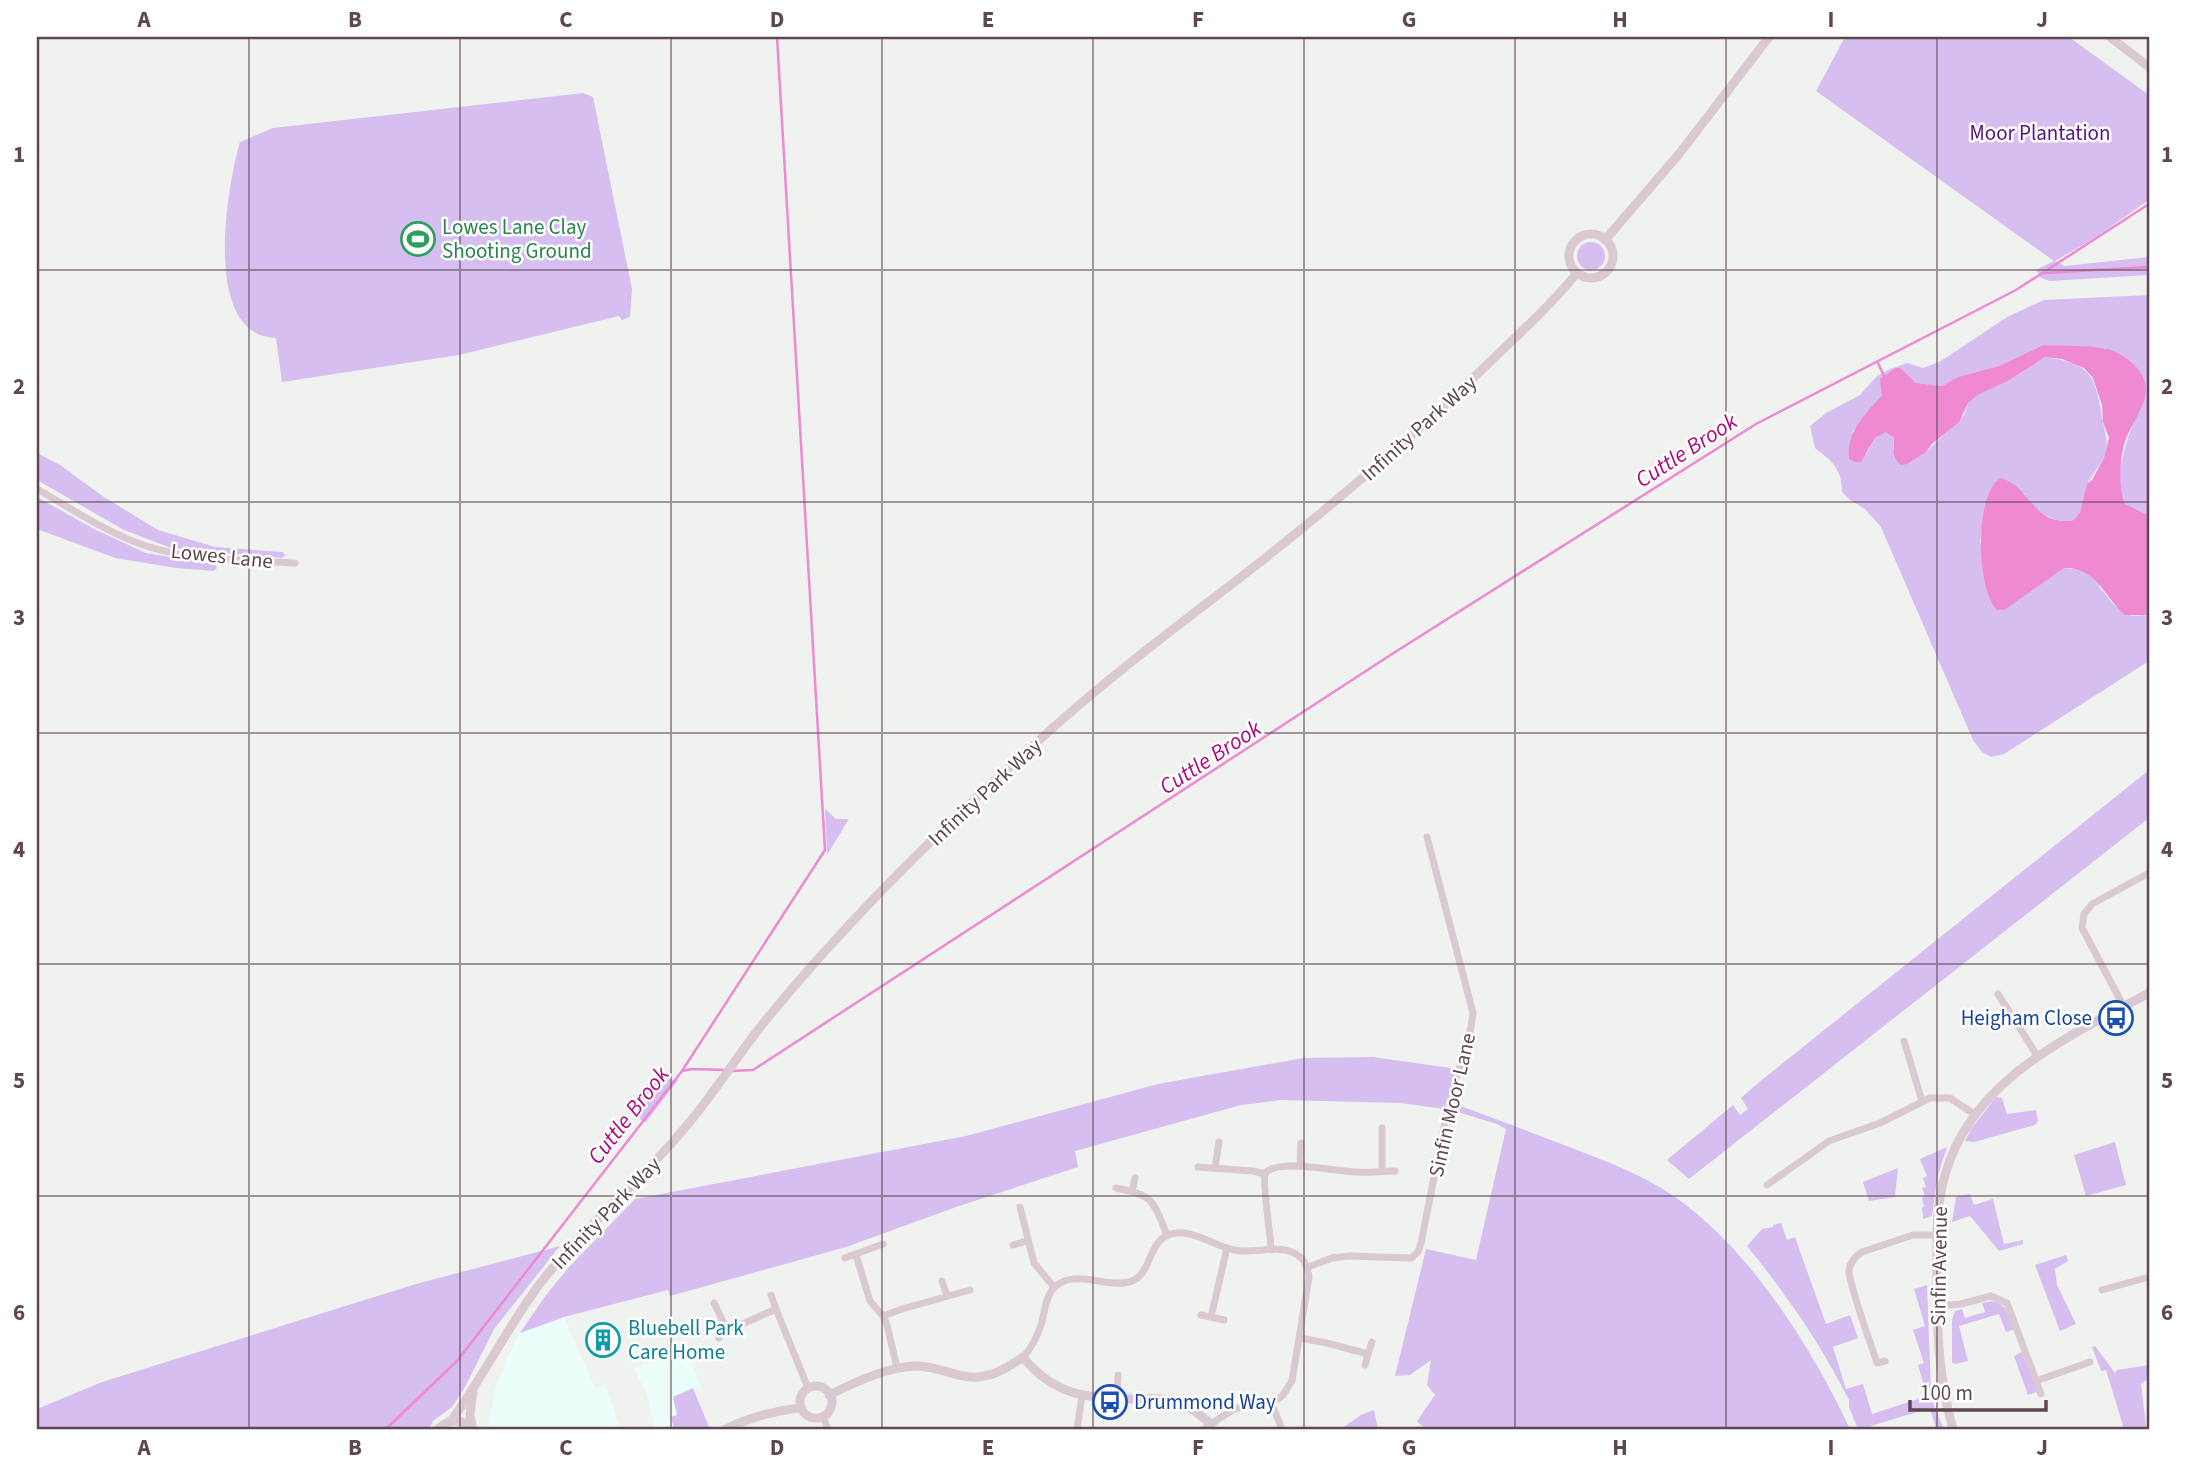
<svg xmlns="http://www.w3.org/2000/svg" width="2186" height="1466" font-family="'Source Sans 3',sans-serif">
	<style>
		.commercial { fill: #eafdf9 }
		.green { fill: #d6bef1 }
		.water { fill: #ef89d1 }
		.lines { fill: none; stroke-linecap: round; stroke-linejoin: round }
		.stream { stroke: #ef89d1; stroke-width: 2.5 }
		.minor { stroke: #dac9d1; stroke-width: 7 }
		.tertiary { stroke: #dac9d1; stroke-width: 9 }
		.grid { fill: none; stroke: #5e4751; stroke-width: 2; stroke-opacity: 0.55 }
		.labels { text-anchor: middle; stroke-width: 5; stroke-linejoin: round; paint-order: stroke }
		.park-label { font-size: 21px; fill: #551483; stroke: #fff }
		.leisure-label { font-size: 21px; fill: #27864d; stroke: #fff; text-anchor: start }
		.street-label { font-size: 21px; fill: #5e4751; stroke: #fff }
		.transit-label { font-size: 21px; fill: #164399; stroke: #fff; text-anchor: end }
		.culture-label { font-size: 21px; fill: #0d838f; stroke: #fff; text-anchor: start }
		.water-label { font-size: 23px; font-style: italic; fill: #b0087f; stroke: #fff }
		.neatline { fill: none; stroke: #5e4751; stroke-width: 2.5 }
		.grid-label { font-size: 23px; text-anchor: middle; font-weight: bold; fill: #5e4751 }
	</style>
	<rect width="100%" height="100%" fill="#f0f2f0"/>
	<g class="commercial">
		<polygon points="564,1317 595,1388 606,1385 620,1429 488,1429 495,1390 505,1362 520,1333"/>
		<polygon points="685,1346 702,1389 695,1392 698,1429 655,1429 646,1392 634,1369"/>
	</g>
	<g class="green">
		<polygon points="1845,37 2069,37 2149,95 2149,200 2096,237 2055,261 2065,266 2149,257 2149,275 2050,281 2041,278 2036,270 2054,261 1816,91"/>
		<path d="M583,93L593,97L632,289L630,317L622,320L619,316L459,355L282,382L276,338C201,336 227,187 240,142L273,128Z"/>
		<circle cx="1591" cy="256" r="14"/>
		<path d="M2149,295V516C2142,513 2129,510 2124,503C2113,487 2125,443 2132,427L2106,348L2043,345L1999,366L1959,377L1942,386L1916,383L1900,369L1895,368L1884,376L1882,395L1852,432L1866,455L1875,438L1886,431L1894,438L1893,450L1926,452L1964,415L1968,403L1978,395L2008,381L2045,357C2094,364 2095,377 2103,421C2105,435 2110,443 2104,458C2099,467 2091,476 2087,485C2085,488 2086,492 2085,496C2083,505 2080,513 2074,520C2051,524 2035,512 2024,493L1985,506L1980,543L2064,568L2084,570L2098,580L2099,587L2115,606L2131,616L2149,615V661L2004,754L1991,757L1982,752L1973,740L1881,527L1865,509L1849,499L1842,492C1842,469 1832,461 1815,448L1810,426L1826,413L1860,395L1877,376L1890,369L1907,363L1923,368L1941,361L2007,317L2044,300Z"/>
		<polygon points="37,453 60,465 104,497 158,530 215,547 282,552 286,555 281,558 171,548 124,530 37,480"/>
		<polygon points="37,497 96,530 146,553 215,564 217,568 214,571 176,568 115,558 37,529"/>
		<polygon points="2149,770 2149,818 1689,1179 1667,1160 1733,1105 1740,1115 1748,1109 1741,1098 1758,1083"/>
		<polygon points="825,809 836,819 849,819 827,855"/>
		<polygon points="1373,1057 1458,1069 1444,1109 1401,1103 1281,1100 1241,1105 1075,1151 1078,1167 959,1206 846,1247 670,1296 668,1290 564,1317 520,1333 546,1295 570,1266 635,1199 966,1136 1158,1084 1303,1058"/>
		<polygon points="654,1078 678,1080 646,1122 640,1119 641,1104 638,1093"/>
		<polygon points="1996,1097 2002,1098 2007,1114 2036,1110 2038,1121 2035,1125 1974,1142 1965,1141 1971,1129"/>
		<path d="M1453,1103C1491,1117 1529,1132 1567,1146C1602,1160 1640,1173 1672,1195C1748,1246 1812,1348 1850,1429H1425L1417,1421L1435,1395L1427,1385L1431,1360L1410,1375L1395,1376L1426,1249L1476,1260L1506,1129L1497,1124L1454,1111Z"/>
		<polygon points="2115,1142 2126,1185 2086,1196 2074,1155"/>
		<polygon points="1947,1147 1938,1175 1932,1216 1923,1219 1922,1208 1924,1206 1922,1198 1925,1196 1922,1188 1926,1187 1923,1178 1927,1176 1920,1159"/>
		<polygon points="1898,1168 1895,1197 1869,1201 1863,1182"/>
		<polygon points="1970,1194 1974,1205 1993,1199 2004,1244 2023,1240 2023,1244 1999,1251 1970,1216 1952,1222 1956,1197"/>
		<path d="M1781,1223L1787,1240L1795,1237L1826,1324L1850,1315L1858,1338L1833,1347L1846,1389L1863,1384L1872,1414L1927,1396L1918,1365L1924,1363L1913,1330L1925,1326L1914,1289L1927,1285L1931,1392L1935,1409L1944,1429H1936L1930,1408L1871,1426V1429H1858L1849,1407V1400C1819,1341 1788,1297 1747,1246L1762,1229L1773,1227V1225Z"/>
		<polygon points="560,1246 494,1329 464,1389 452,1407 433,1421 429,1429 37,1429 37,1409 102,1382 416,1284"/>
		<polygon points="2066,1255 2068,1261 2055,1269 2057,1285 2076,1324 2060,1331 2035,1265"/>
		<path d="M1992,1301C2007,1304 2010,1316 2015,1329L2006,1332L1999,1314L1959,1326L1968,1361L1956,1364L1952,1363V1320L1955,1311L1962,1309L1965,1318L1985,1312L1982,1303Z"/>
		<polygon points="2095,1346 2115,1373 2117,1370 2149,1365 2149,1378 2141,1384 2146,1426 2149,1429 2124,1429 2106,1370 2101,1371 2092,1347"/>
		<polygon points="2022,1352 2037,1392 2028,1395 2014,1356"/>
		<polygon points="693,1388 709,1427 674,1429 671,1417 677,1415 673,1397"/>
		<polygon points="1374,1410 1378,1429 1341,1429 1361,1415"/>
	</g>
	<path class="water" d="M2043,345C2064,346 2087,345 2108,349C2116,351 2125,357 2131,362C2164,391 2133,414 2124,445C2120,460 2118,489 2125,504L2149,516V615H2125C2103,596 2097,567 2064,568L2004,610H1997C1976,589 1974,493 2001,478C2033,488 2032,527 2074,520L2080,512L2087,484L2092,480L2104,458L2109,438L2103,422L2102,405L2093,378L2084,368L2062,359L2045,357L2008,381L1978,395L1968,403L1959,422L1932,444L1926,452L1907,464L1901,465C1891,457 1894,449 1894,438L1886,432L1875,438L1861,462H1855L1849,459C1846,431 1865,415 1882,395L1880,379L1895,368H1900L1916,383L1942,386L1958,377L1999,366Z"/>
	<g class="lines">
		<g class="stream">
			<polyline points="2044,273 2149,267"/>
			<polyline points="1878,363 1884,376"/>
			<polyline points="682,1071 825,850 777,37"/>
			<polyline points="731,1071 753,1070 1392,654 1756,424 2016,290 2149,204"/>
			<polyline points="386,1429 457,1361 682,1071 692,1069 725,1070"/>
		</g>
		<g class="minor">
			<path d="M37,489C72,509 107,533 146,546C193,561 246,560 295,563"/>
			<polyline points="1998,994 2038,1057"/>
			<polyline points="2124,1007 2082,928 2084,914 2092,904 2149,873"/>
			<polyline points="1904,1041 1922,1101"/>
			<polyline points="1300,1166 1301,1143"/>
			<polyline points="1198,1167 1253,1171 1265,1174"/>
			<polyline points="1215,1168 1219,1142"/>
			<polyline points="1382,1171 1382,1128"/>
			<polyline points="1767,1185 1829,1141 1880,1123 1930,1098 1950,1098 1974,1114"/>
			<path d="M1116,1188C1154,1195 1153,1201 1167,1235"/>
			<polyline points="1132,1191 1135,1178"/>
			<polyline points="1020,1207 1034,1263 1054,1287"/>
			<polyline points="1013,1245 1027,1241"/>
			<path d="M1271,1250C1271,1238 1262,1181 1265,1174C1275,1157 1339,1172 1356,1172C1369,1173 1382,1171 1395,1171"/>
			<polyline points="856,1255 870,1301 883,1316 887,1325 897,1368"/>
			<polyline points="845,1258 883,1244"/>
			<polyline points="1308,1267 1332,1258 1350,1256 1411,1258 1418,1252 1421,1243 1449,1102 1470,1033 1473,1013 1427,837"/>
			<polyline points="942,1281 947,1296"/>
			<polyline points="2102,1290 2149,1277"/>
			<polyline points="771,1295 776,1309"/>
			<polyline points="714,1303 725,1326 736,1327 776,1309 808,1388"/>
			<polyline points="1937,1306 1961,1304 1991,1296 2007,1303 2041,1394"/>
			<polyline points="1201,1315 1224,1320"/>
			<polyline points="883,1316 902,1309 970,1290"/>
			<polyline points="1211,1317 1227,1248"/>
			<polyline points="719,1338 725,1326"/>
			<polyline points="1300,1338 1327,1343 1368,1354 1372,1342"/>
			<path d="M1023,1357C1032,1348 1037,1337 1041,1325C1045,1313 1045,1295 1056,1286C1076,1269 1106,1288 1129,1282C1152,1276 1147,1244 1168,1235C1188,1226 1214,1246 1234,1250C1253,1254 1275,1245 1292,1252C1304,1257 1307,1265 1309,1277L1292,1381L1283,1395L1278,1399L1234,1409L1211,1424"/>
			<path d="M1885,1361L1877,1363C1872,1347 1848,1282 1849,1270C1850,1262 1856,1256 1862,1252L1913,1235H1937"/>
			<polyline points="1365,1365 1368,1354"/>
			<polyline points="2036,1381 2090,1362"/>
			<polyline points="1117,1398 1118,1375"/>
			<polyline points="1271,1402 1282,1429"/>
			<polyline points="823,1417 828,1429"/>
			<polyline points="1077,1429 1082,1396"/>
		</g>
		<g class="tertiary">
			<polyline points="2110,37 2149,67"/>
			<circle cx="1591" cy="256" r="22"/>
			<polyline points="1605,240 1679,154 1769,37"/>
			<circle cx="816" cy="1402" r="16"/>
			<path d="M829,1395C856,1382 886,1367 916,1366C931,1366 944,1371 958,1375C984,1382 1003,1371 1023,1357C1054,1396 1089,1399 1136,1399C1149,1398 1162,1398 1174,1401C1189,1405 1199,1414 1211,1424L1206,1429"/>
			<path d="M451,1421C483,1377 507,1328 539,1285C584,1226 642,1181 688,1124C714,1093 736,1058 761,1026C849,917 951,818 1056,725C1121,667 1191,616 1259,563C1340,499 1418,432 1492,360C1521,332 1551,305 1577,273"/>
			<polyline points="472,1428 470,1414 473,1390"/>
			<path d="M438,1429C450,1418 461,1418 473,1429"/>
			<path d="M726,1429C750,1417 774,1411 800,1408"/>
			<path d="M1953,1429C1938,1378 1937,1329 1937,1276C1937,1243 1935,1208 1945,1175C1972,1079 2068,1037 2149,993"/>
		</g>
	</g>
	<path class="grid" d="M249,37V1429M460,37V1429M671,37V1429M882,37V1429M1093,37V1429M1304,37V1429M1515,37V1429M1726,37V1429M1937,37V1429M37,270H2149M37,502H2149M37,733H2149M37,964H2149M37,1196H2149"/>
	<defs>
		<g id="stadium-ring" transform="scale(1.75)"><circle r="9.5" fill="#fff" stroke="#2e9e5b" stroke-width="1.5"/><path d="M0-5a6.5 5 0 1 0 0 10a6.5 5 0 1 0 0-10ZM-3.5-1.8h7v3.6h-7Z" fill="#2e9e5b"/></g>
		<g id="bus-ring" transform="scale(1.75)"><circle r="9.5" fill="#fff" stroke="#1a4fb4" stroke-width="1.5"/><path d="M-5-6H5V4H4V6H2V4H-2V6H-4V4H-5ZM-3.5-4V0h7V-4ZM-3.5 1.2v1.5H-2V1.2ZM2 1.2v1.5H3.5V1.2Z" fill="#1a4fb4"/></g>
		<g id="building-ring" transform="scale(1.75)"><circle r="9.5" fill="#fff" stroke="#0f9aa8" stroke-width="1.5"/><path d="M-4-6H4V6H1V3H-1V6H-4ZM-2.5-4.3h1.7v1.8h-1.7ZM.8-4.3h1.7v1.8H.8ZM-2.5-1h1.7V.8h-1.7ZM.8-1h1.7V.8H.8Z" fill="#0f9aa8"/></g>
	</defs>
	<g fill-rule="evenodd">
		<use href="#stadium-ring" x="418" y="239"/>
		<use href="#bus-ring" x="2116" y="1018"/>
		<use href="#building-ring" x="603" y="1340"/>
		<use href="#bus-ring" x="1110" y="1402"/>
	</g>
	<g class="labels">
		<g class="park-label">
			<text x="2040" y="140">Moor Plantation</text>
		</g>
		<g class="leisure-label">
			<text x="442" y="234">Lowes Lane Clay<tspan x="442" dy="24">Shooting Ground</tspan></text>
		</g>
		<g class="street-label">
			<text transform="translate(1419 428) rotate(-42)" y="7">Infinity Park Way</text>
			<text transform="translate(222 556) rotate(6)" y="7">Lowes Lane</text>
			<text transform="translate(985 792) rotate(-43)" y="7">Infinity Park Way</text>
			<text transform="translate(1452 1105) rotate(-77)" y="7">Sinfin Moor Lane</text>
			<text transform="translate(606 1213) rotate(-46)" y="7">Infinity Park Way</text>
			<text transform="translate(1939 1266) rotate(-89)" y="7">Sinfin Avenue</text>
		</g>
		<g class="transit-label">
			<text x="2092" y="1025">Heigham Close</text>
			<text x="1134" y="1409" text-anchor="start">Drummond Way</text>
		</g>
		<g class="culture-label">
			<text x="628" y="1335">Bluebell Park<tspan x="628" dy="24">Care Home</tspan></text>
		</g>
		<g class="water-label">
			<text transform="translate(1686 450) rotate(-33)" y="8">Cuttle Brook</text>
			<text transform="translate(1210 757) rotate(-33)" y="8">Cuttle Brook</text>
			<text transform="translate(628 1115) rotate(-52)" y="8">Cuttle Brook</text>
		</g>
	</g>
	<rect width="2186" height="1466" fill="none" stroke="#ffffff" stroke-width="77"/>
	<path d="M1910 1400v10h136v-10" fill="none" stroke="#5e4751" stroke-width="3.5"/>
	<text x="1920" y="1400" font-size="21" fill="#5e4751" stroke="#ffffff" stroke-width="5" paint-order="stroke">100 m</text>
	<rect x="38" y="38" width="2110" height="1390" class="neatline"/>
	<g class="grid-label">
		<text x="144" y="27">A</text>
		<text x="355" y="27">B</text>
		<text x="566" y="27">C</text>
		<text x="777" y="27">D</text>
		<text x="988" y="27">E</text>
		<text x="1198" y="27">F</text>
		<text x="1409" y="27">G</text>
		<text x="1620" y="27">H</text>
		<text x="1831" y="27">I</text>
		<text x="2042" y="27">J</text>
		<text x="19" y="162">1</text>
		<text x="2167" y="162">1</text>
		<text x="19" y="394">2</text>
		<text x="2167" y="394">2</text>
		<text x="19" y="625">3</text>
		<text x="2167" y="625">3</text>
		<text x="19" y="857">4</text>
		<text x="2167" y="857">4</text>
		<text x="19" y="1088">5</text>
		<text x="2167" y="1088">5</text>
		<text x="19" y="1320">6</text>
		<text x="2167" y="1320">6</text>
		<text x="144" y="1455">A</text>
		<text x="355" y="1455">B</text>
		<text x="566" y="1455">C</text>
		<text x="777" y="1455">D</text>
		<text x="988" y="1455">E</text>
		<text x="1198" y="1455">F</text>
		<text x="1409" y="1455">G</text>
		<text x="1620" y="1455">H</text>
		<text x="1831" y="1455">I</text>
		<text x="2042" y="1455">J</text>
	</g>
</svg>
